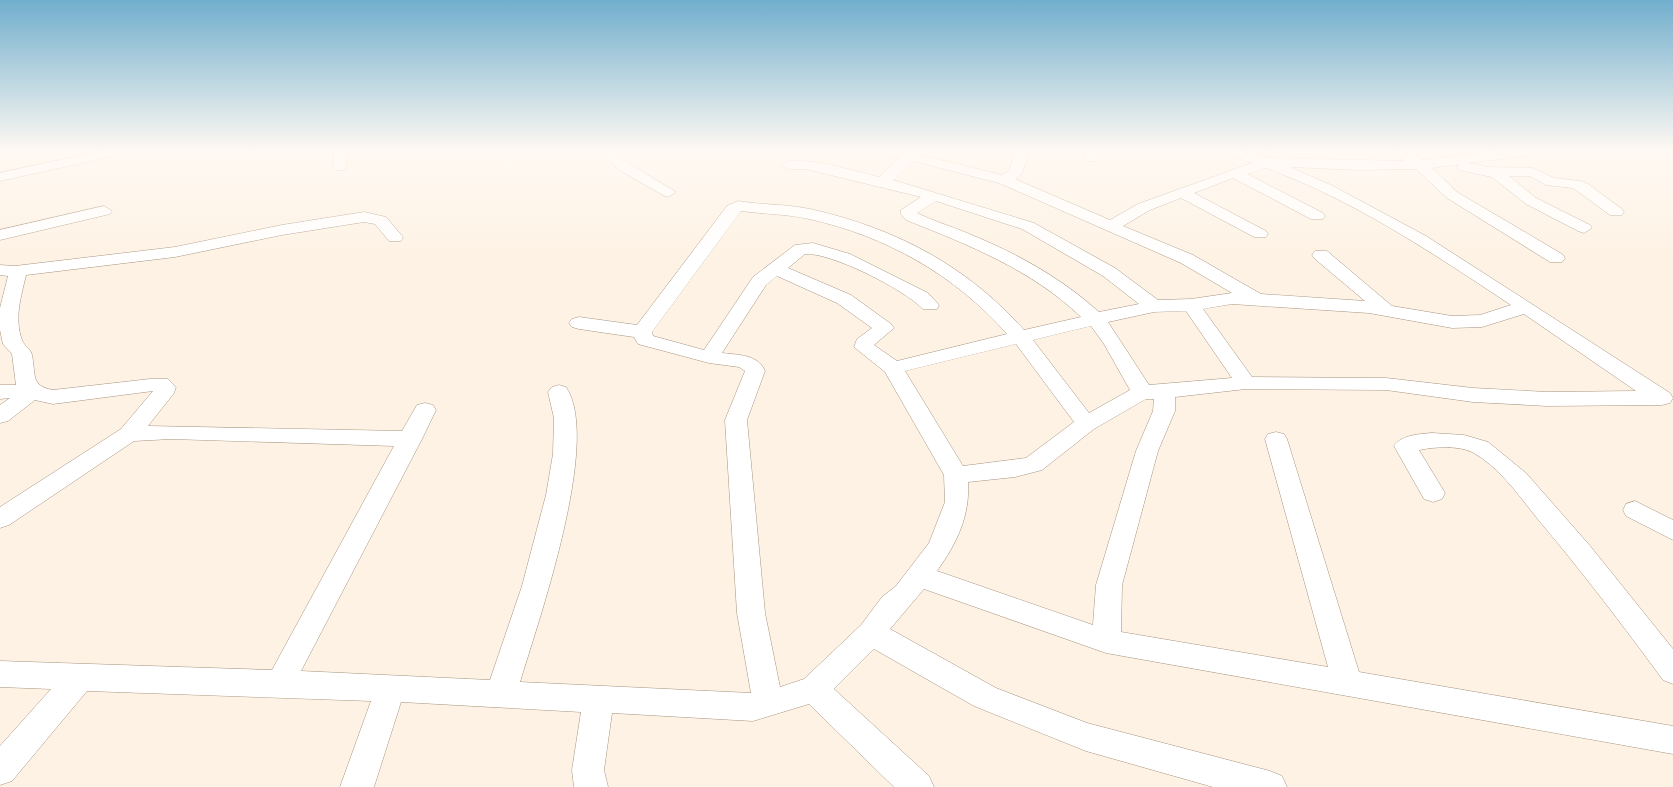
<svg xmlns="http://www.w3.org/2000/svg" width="1673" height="787" font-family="'Times New Roman',serif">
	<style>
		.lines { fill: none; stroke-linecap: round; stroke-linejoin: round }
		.minor-casing { stroke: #a7947f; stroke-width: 1 }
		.minor { fill: #fff; fill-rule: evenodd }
	</style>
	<rect width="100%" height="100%" fill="#fef2e4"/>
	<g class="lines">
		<g class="minor-casing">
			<g id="minor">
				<polygon points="106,150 130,150 123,154 0,181 0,173"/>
				<polygon points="335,150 349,150 345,170 335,170 333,167"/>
				<polygon points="601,150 615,150 629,164 676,192 668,197 663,195 619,170"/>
				<path d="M878,150H924L920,155L1002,175L1009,171L1016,150H1030L1022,173L1015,179L1110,220L1138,204L1252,163L1225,153L1223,150H1242L1267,158L1405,161L1392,150H1407L1423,160L1510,150H1547L1545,153L1540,154L1468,163L1488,167L1533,168L1554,178L1580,181L1588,184L1622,209L1624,212L1622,215H1610L1573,188L1546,185L1530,176H1509L1536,198L1590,225L1592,228L1584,233L1578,231L1526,204L1492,177L1459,170L1457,167L1459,164L1432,168L1457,192L1562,254L1565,258L1562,262H1550L1447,198L1416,169L1360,170L1290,167L1333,186L1426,236L1670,393L1673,398L1670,403L1662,405L1547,406L1473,402L1386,390L1246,389L1175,397V411L1158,451L1122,585L1121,632L1328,667L1265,439L1268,434L1276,432L1284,434L1287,439L1359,672L1673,726V754L1106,653L924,589L890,629L996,688L1087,723L1270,771L1282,776L1287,787H1213L1086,751L974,706L874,649L834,689L929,776L934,787H894L809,704L753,721L612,713L604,770L608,787H574L572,770L581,712L401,702L374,787H340L371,701L87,691L12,781L0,785V746L51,689L0,687V661L272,670L394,446L171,439L134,441L9,525L0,528V507L121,429L153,391L53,404L35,400L8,421L0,423V405L10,398L0,399V385H16L12,354L3,344L0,330V308L8,276L0,275V265L15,266L175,247L282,225L364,212L386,217L403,237L401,241H389L375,224L364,222L282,235L175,257L26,275C21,297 14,318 22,340C24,346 31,349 32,355C36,374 30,386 53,390L150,379H168L176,387L174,393L148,426L402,431L417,405L425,403L433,405L436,410L422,439L301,671L490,680L522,586L546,495L553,454L554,418L548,392L552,387L559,385L566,387C602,440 538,622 520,682L751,693L737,613L725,420L745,371L739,367L709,363L638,344L634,337L579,329L572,327L569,323L572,319L579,317L637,325L727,206L738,201C762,205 786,204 810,209C895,228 966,265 1024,330L1081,317C1032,270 969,245 906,220L901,214V210L921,197L806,169H789L782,165C792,152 862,173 879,177L900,158L880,153ZM913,161L999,183L1181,263L1232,293L1191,299L1158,300L1115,268L1034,223L893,180ZM1266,168C1354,200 1434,254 1511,305L1480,315L1452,316L1392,306L1327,251H1315L1312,255L1315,259L1365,301L1261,294L1193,255L1123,226L1150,210L1181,198L1254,237H1266L1268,234L1266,231L1194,193L1233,178L1311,219H1323L1325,216L1323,213L1247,174ZM936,201L1022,229L1103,276L1139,304L1099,312C1060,277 1016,253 967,233C951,226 933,221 917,213ZM741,211C763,214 787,214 809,219C886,236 955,275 1007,334L897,361L874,345L894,328L891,324L851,295L788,268L805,254C831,252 905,290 923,309H937L939,305L928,293L850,254L813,243L795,245L753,277L704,350L653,336L652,332ZM777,276L837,303L872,328L857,339L854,347L885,372L944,475L945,502L929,543L896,586L882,597L861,625L804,679L780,687L765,613L747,420L765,371C758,354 737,355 722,353L766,285ZM1232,304L1369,313L1452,328L1482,327L1524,314L1636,391L1547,392L1473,388L1386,378L1252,377L1203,309ZM1186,311L1232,378L1149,385L1108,322L1154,312ZM1091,326L1104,344L1130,390L1089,413L1033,340ZM1016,344L1074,422L1026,458L963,466L905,371ZM1146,399H1154L1153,411L1136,451L1096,585L1093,625L937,571C957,543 970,516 968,482L1015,477L1042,470L1094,429Z"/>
				<polygon points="1086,150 1100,150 1096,161 1086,161 1084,158"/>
				<polygon points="104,206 112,211 110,214 0,240 0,230"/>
				<path d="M1432,433L1464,435L1488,442L1526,473L1591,547L1673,649V684L1663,680C1622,624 1580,569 1536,517C1518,494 1498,466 1472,452C1457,445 1434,447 1419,450L1445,493L1442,499L1433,502L1424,499L1394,446C1401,435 1419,434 1432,433Z"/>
				<polygon points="1635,501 1673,520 1673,540 1626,516 1623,510 1626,504"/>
			</g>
		</g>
		<use href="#minor" class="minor"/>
	</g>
	<linearGradient id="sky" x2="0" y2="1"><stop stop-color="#71aecd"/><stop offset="0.58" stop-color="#fff9f3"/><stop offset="1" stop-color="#fff9f3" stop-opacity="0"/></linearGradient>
	<rect width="1673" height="260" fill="url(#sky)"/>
</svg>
